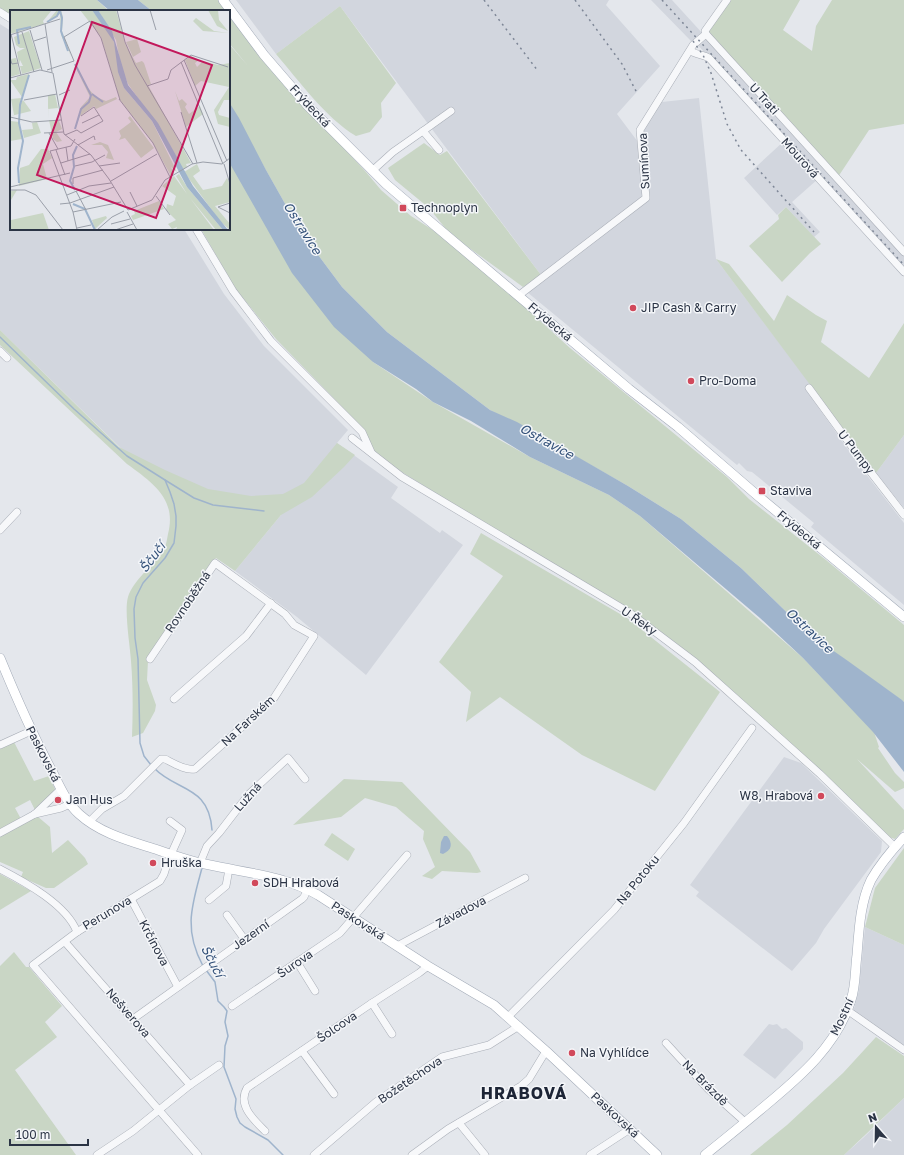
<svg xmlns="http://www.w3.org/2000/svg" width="904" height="1155" font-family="'Golos Text',sans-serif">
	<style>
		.built { fill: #d2d6de }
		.green { fill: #c9d6c5 }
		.water { fill: #9fb4cc }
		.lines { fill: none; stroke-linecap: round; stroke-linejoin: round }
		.stream { stroke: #9fb4cc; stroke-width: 1.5 }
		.minor-casing { stroke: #a9aeb7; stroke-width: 8 }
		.major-casing { stroke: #a3abb8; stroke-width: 10 }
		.minor { stroke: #f7f8fa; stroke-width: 7 }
		.major { stroke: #fff; stroke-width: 9 }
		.rail { stroke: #7d8696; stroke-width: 1.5; stroke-dasharray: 2 4; stroke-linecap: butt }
		.poi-dot { fill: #d1495b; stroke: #f4f6f9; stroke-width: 1.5 }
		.labels { text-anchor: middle; stroke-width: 3; stroke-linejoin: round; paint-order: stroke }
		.street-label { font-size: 12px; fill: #2b3445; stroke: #f4f6f9 }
		.poi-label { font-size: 12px; fill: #2b3445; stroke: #f4f6f9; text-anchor: start }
		.water-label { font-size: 13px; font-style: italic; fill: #34527a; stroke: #f4f6f9 }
		.district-label { font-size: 16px; font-weight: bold; letter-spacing: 1px; fill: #1d2536; stroke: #f4f6f9 }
		.inset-river { fill: none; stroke: #9fb4cc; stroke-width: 2 }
		.inset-road { fill: none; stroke: #9a9fa9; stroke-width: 1 }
		.view { fill: #c2185b; fill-opacity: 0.15; stroke: #c2185b; stroke-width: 2 }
		.inset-edge { fill: none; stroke: #2b3445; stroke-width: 2 }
	</style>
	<rect width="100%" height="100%" fill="#e4e7ec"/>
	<g class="built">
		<polygon points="236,0 609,0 606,5 660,66 617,114 638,142 643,190 641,198 541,275 340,6 276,54"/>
		<polygon points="651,0 672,0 904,254 904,271 696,43 691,41"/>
		<polygon points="0,24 11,31 11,229 184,229 224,294 264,346 348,430 337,443 398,487 391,498 440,533 442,530 463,545 366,675 297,617 235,571 281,515 234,511 132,459 0,330"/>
		<polygon points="699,98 716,259 811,385 806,390 859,465 904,523 904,605 811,527 814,523 752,472 747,471 739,463 737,465 527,292 650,199 643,129 662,102"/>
		<polygon points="784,141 818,179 792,202 820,232 814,237 786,207 777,215 744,178"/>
		<polygon points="904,435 904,508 876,473"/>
		<polygon points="784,757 801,763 882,841 881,852 824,929 816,943 792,971 696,896 699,892 690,885"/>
		<polygon points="865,927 904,945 904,1045 853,1012 859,990"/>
		<polygon points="769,1024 773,1025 777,1024 782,1029 786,1028 803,1042 803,1049 775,1079 743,1055"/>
		<polygon points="904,1098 904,1155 844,1155 863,1138"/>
	</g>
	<g class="green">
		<polygon points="0,0 97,0 109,11 11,11 11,19 0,12"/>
		<polygon points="138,0 218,0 225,11 152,11"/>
		<polygon points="731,0 800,0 783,30 812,51 816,26 832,0 904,0 904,124 869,130 838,177 708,32"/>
		<path d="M340,6L396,83L381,103L382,117L370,132L356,136C326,118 299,81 276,54Z"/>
		<polygon points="229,16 265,63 366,172 381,190 411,216 436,232 527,309 570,348 727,477 749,499 826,560 904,625 904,702 808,633 741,568 681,519 628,486 559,447 490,410 387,332 342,287 301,232 229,105 229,44 248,66 229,43"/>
		<polygon points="424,143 440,155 447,151 541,275 523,287 450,234 429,208 395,180 388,168"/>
		<polygon points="229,159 373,362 433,402 530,457 609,495 640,516 803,658 874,732 879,747 878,748 895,773 904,782 904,788 895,792 857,759 904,810 904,829 895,839 889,837 695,662 630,613 371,453 371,445 355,429 355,420 276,339 235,288 201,229 229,229"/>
		<polygon points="786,207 821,244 810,253 782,282 749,246 779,219 778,215"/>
		<polygon points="716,259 729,264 774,321 787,295 816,315 827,321 821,342 869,378 904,323 904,435 876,473"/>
		<path d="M0,330L119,447L165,470L208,489L251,496L283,494L304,483L337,443L355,455L344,467L312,497L281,515L235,571L216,558L212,563L148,661L147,680L156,705L155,711L143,733L132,737C133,711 133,686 131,661C130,645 124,611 128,597C133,581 153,565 163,551C166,547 167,539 168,534C177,499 153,483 127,464L0,345Z"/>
		<polygon points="481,533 627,618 720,692 655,791 582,755 500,697 466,722 471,692 439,662 503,576 470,554"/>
		<polygon points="14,742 34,781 49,776 55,789 53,794 35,810 30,800 15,808 21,819 0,830 0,749"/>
		<polygon points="344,779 402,782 470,852 481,872 477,873 442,871 432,879 422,876 435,867 423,839 424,831 396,807 365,798 341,817 293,825"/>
		<polygon points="37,816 50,827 52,853 68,840 85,858 88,864 54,888 46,888 21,877 23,872 0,862 0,835"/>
		<polygon points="332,833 355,849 348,861 324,845"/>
		<polygon points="904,848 904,945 865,927 875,888"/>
		<polygon points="0,874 31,891 0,910"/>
		<polygon points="14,952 26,967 29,967 62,1006 45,1022 57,1037 15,1070 76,1155 0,1155 0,966"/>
		<polygon points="876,1037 904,1056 904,1098 844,1155 750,1155 787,1125 843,1073"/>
	</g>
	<g class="water">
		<polygon points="97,0 138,0 152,11 110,11"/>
		<polygon points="229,102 239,118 266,170 301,232 342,287 387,332 490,410 517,422 628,486 681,519 741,568 808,633 848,661 902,700 904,702 904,772 873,732 803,658 760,618 640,516 609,495 530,457 471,421 433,402 416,389 373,362 334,327 292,273 229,162"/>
		<path d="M444,836H447C453,843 452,850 443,854L440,853L441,842Z"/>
	</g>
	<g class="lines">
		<g class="stream">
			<polyline points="0,337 74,409 127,456 165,480 170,492 174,504 176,516 176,526 174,543 165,558 143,583 136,597 134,609 135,638 138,659 140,743 144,756 151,765"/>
			<polyline points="165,480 194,498 213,505 264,511"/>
			<path d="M154,768C177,792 209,785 212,830"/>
			<path d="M202,868C192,905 183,929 203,966"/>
			<polyline points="206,970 215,982 218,1001 224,1007 227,1011 225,1022 228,1036 225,1046 224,1067 236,1099 235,1109 237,1117 240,1123 245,1127 268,1140 283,1155"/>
		</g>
		<g class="minor-casing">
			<g id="minor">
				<polyline points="0,12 11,19"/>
				<polyline points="706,34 904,252"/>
				<path d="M691,51C696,55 703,54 709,58L904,272"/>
				<polyline points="439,150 423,131 451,111"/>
				<polyline points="372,171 393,152 423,131"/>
				<polyline points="196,229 233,291 271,341 362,432 371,452"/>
				<polyline points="518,296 646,198 640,130 693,45 706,34 705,31 727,0"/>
				<polyline points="0,351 7,358"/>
				<polyline points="809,388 866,466 904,515"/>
				<polyline points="352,438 402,477 630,613 695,662 820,774 895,847"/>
				<polyline points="0,530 17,512"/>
				<polyline points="174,699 246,636 271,603"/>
				<polyline points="0,745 31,731"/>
				<polyline points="35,814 61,808 70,804"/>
				<polyline points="170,821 182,830 168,861 164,874 160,881 77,932 33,965 198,1155"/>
				<path d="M89,822L102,809L124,796L161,759H165C173,763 186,771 195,769L274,698L314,636L294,625L285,614L215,563L150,659"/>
				<polyline points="0,833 35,814 61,789"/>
				<polyline points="200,863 207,846 219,833 249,794 288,758 305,779"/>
				<path d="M0,869C25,882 67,905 77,932"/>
				<polyline points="131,899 178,987"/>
				<polyline points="209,900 226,886 229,869"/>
				<polyline points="227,915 245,940"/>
				<polyline points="65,942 190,1085"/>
				<polyline points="397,946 525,878"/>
				<polyline points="297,962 315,991"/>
				<polyline points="372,1003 392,1034"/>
				<polyline points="232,1006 340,933 407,855"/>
				<polyline points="847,1010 904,1050"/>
				<polyline points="508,1017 614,910 684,823 752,728"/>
				<polyline points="133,1019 302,899 304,897 307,890"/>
				<polyline points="666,1043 708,1089 745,1122"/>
				<polyline points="302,1051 334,1094"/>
				<polyline points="459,1123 485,1155"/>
				<path d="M265,1131C254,1120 237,1105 247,1088L372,1003L419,973L428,966"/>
				<polyline points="97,1155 133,1131 190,1085 219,1065"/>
				<polyline points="314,1155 376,1102 442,1057 489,1045 519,1026"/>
				<polyline points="412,1155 448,1129 521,1086 529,1079 546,1051"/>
				<polyline points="590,1155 630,1129"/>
			</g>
		</g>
		<g class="major-casing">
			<g id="major">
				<polyline points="223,0 264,55 308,106 386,184 433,224 629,389 678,427 758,496 904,617"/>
				<path d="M0,658C16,697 33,736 53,773C60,787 67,803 79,814C101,834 130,841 158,850C175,856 193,862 210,865C247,873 285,876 318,895L428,966L494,1005L546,1051L657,1155"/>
				<path d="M705,1155C726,1138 746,1122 766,1105C801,1076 837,1045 851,1000C856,986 855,969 857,955C859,930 860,903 871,880C880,864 892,850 904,837"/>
			</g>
		</g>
		<use href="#minor" class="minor"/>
		<use href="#major" class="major"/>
		<g class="rail">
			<polyline points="484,0 538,71"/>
			<polyline points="575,0 622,64 637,93"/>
			<polyline points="662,0 904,265"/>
			<polyline points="693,41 703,55 711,73 727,124 741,150 814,232"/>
		</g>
	</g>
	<g class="poi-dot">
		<rect x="399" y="204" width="8" height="8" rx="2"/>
		<circle cx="633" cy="308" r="4"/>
		<circle cx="691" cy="381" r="4"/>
		<rect x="758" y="487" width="8" height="8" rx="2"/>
		<circle cx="821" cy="796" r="4"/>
		<circle cx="58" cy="800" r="4"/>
		<circle cx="153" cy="863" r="4"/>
		<circle cx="255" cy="883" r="4"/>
		<circle cx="572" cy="1053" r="4"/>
	</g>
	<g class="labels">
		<g class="street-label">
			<text transform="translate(764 99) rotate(48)" y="4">U Trati</text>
			<text transform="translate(310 106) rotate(47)" y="4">Frýdecká</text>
			<text transform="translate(800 158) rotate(48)" y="4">Mourová</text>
			<text transform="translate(644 161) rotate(-93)" y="4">Sumínova</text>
			<text transform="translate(550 322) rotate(40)" y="4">Frýdecká</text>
			<text transform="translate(856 452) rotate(53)" y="4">U Pumpy</text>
			<text transform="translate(799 530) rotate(40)" y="4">Frýdecká</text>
			<text transform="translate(188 602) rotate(-56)" y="4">Rovnoběžná</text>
			<text transform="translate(639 621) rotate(35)" y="4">U Řeky</text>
			<text transform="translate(248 721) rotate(-43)" y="4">Na Farském</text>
			<text transform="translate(43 754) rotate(63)" y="4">Paskovská</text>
			<text transform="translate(248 797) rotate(-48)" y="4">Lužná</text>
			<text transform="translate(638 880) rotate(-51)" y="4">Na Potoku</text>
			<text transform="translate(461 912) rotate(-28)" y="4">Závadova</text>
			<text transform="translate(107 913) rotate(-31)" y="4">Perunova</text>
			<text transform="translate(358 921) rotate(33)" y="4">Paskovská</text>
			<text transform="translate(251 935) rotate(-35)" y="4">Jezerní</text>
			<text transform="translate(154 943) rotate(62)" y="4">Krčínova</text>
			<text transform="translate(295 964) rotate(-34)" y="4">Šurova</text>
			<text transform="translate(128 1013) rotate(49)" y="4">Nešverova</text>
			<text transform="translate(842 1017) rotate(-65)" y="4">Mostní</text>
			<text transform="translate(337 1027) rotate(-34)" y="4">Šolcova</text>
			<text transform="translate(410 1080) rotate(-34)" y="4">Božetěchova</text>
			<text transform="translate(705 1083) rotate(45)" y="4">Na Brázdě</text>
			<text transform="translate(615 1115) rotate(43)" y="4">Paskovská</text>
		</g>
		<g class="poi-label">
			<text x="411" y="212">Technoplyn</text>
			<text x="641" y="312">JIP Cash &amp; Carry</text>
			<text x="699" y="385">Pro-Doma</text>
			<text x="770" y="495">Staviva</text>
			<text x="813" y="800" text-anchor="end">W8, Hrabová</text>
			<text x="66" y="804">Jan Hus</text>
			<text x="161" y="867">Hruška</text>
			<text x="263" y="887">SDH Hrabová</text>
			<text x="580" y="1057">Na Vyhlídce</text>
		</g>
		<g class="water-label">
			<text transform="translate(303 228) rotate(58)" y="5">Ostravice</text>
			<text transform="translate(547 441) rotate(29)" y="5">Ostravice</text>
			<text transform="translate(152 557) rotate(-53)" y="5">Ščučí</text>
			<text transform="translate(810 630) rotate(43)" y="5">Ostravice</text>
			<text transform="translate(213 961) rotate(63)" y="5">Ščučí</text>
		</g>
		<g class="district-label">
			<text x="524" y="1099">HRABOVÁ</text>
		</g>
	</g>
	<g transform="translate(10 10)">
		<rect width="220" height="220" fill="#e4e7ec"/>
		<path d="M0,0H42L33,11L34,14L0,24ZM47,0H51L53,7L52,21L61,46L51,25L50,4L37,12ZM70,0H82L95,16L104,32L114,78L142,111L167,162L161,157L164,164L161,166L143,133L110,90L91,27ZM88,0H106L115,33L181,153L176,154L177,157L173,159L153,123L118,74L111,57L106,30ZM198,0H208L209,10L218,21L207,16ZM186,8L204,21L219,23L193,21L183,11ZM19,21L31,58L12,64L10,56H13L10,50L9,55L7,42L15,38H10L6,35L4,27ZM127,29L131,42L123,47L116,32ZM181,46L189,50L185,53L187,57L193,51L208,55L220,53V90H214L208,102L209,105L220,108V117L208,114L204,100L219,77L191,71L185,76L175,50ZM6,48L10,64L0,67L1,49ZM132,51L134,53L141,74L138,75L126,53ZM63,52L77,77L86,87L96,91L106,87L107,89L86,99L84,96L70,106L66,116L71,97L80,87ZM19,64V67L12,87L0,70H6L7,67ZM165,81L169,91L172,89L177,94L175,97L179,104L190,96L193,104L176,117ZM45,84L48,98L38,99L39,109L38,97V85ZM11,88L10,95L13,90L21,101L1,106L4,105L1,89ZM120,106L144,138L131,148L115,128L109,130L111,126L109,121L121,112L118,108ZM39,110L49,111L52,119L46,122L52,131L47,132L43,129ZM1,111L9,112L12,129L0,131ZM27,112L31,123L14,128L12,120L23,119L22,113ZM90,132L98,135L104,150L96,148L98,142L92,135H81ZM31,139H38L42,148L33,154L37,169L9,176L10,158L19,155ZM187,154L190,161L183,166L193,180L212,176L217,168L220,174V192L205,196L220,214V220L210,211L174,162ZM169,164L177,177L213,220H206L180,188L204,220H166L167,217L162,219L158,214L166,210L156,200L157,194L163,196L166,186L152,176L164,166L177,184L166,166ZM7,180L1,190V210L33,203L39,220H0V181ZM149,191L154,199L123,210L121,206L125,204L124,201ZM96,206L97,208L85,219L82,210Z" fill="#c9d6c5"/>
		<path d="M82,0H88L102,21L118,75L148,113L183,176L218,220H213L177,177L142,111L114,78L108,62L104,32Z" fill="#9fb4cc"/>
		<path class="inset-river" d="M50,1L52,8L51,21L58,41M37,12L47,6L50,0M9,34L7,20L21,17M65,54L81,85L79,92L71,99L65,119M82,84L93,92M9,173L8,158L13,131L9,113L10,95L19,65M65,180L60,171L64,157L63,145L67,136M63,194L75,199L85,220M0,196V212"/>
		<path class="inset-road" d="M107,0L115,32L125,55L183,154M140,0L146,20M35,14L42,62M20,20L32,60M12,22L24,62M1,24L11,65M0,25L50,9M24,31L36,27M0,48L2,54L8,53M174,50L217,151M171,52L213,154M37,60L64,51L54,27L80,11L91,28L110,90M0,68L30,60L43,63L54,124L81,145L99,169L118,200M137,76L158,69L161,60L181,45L218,57M49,85L60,80M109,89L143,133L160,167M14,90L47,84M171,102L187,153M0,107L22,112L51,110M72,113L89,105M34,123L53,122M39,123L48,139M55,125L67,120L71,123L93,111L84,97L71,106M65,129L61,136L40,141L63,202L67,220M68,135L84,126L85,130M56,137L58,151M46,140L55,165M51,153L80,144M214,154L220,174M65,156L82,152L95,145M89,156L110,153M101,171L147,144M63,174V168L93,160M0,177L60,163M0,180H15L26,185L53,220M66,181L76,200M120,182L127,196M57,185L79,176L101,173M146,186L160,205M50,194L60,193L104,177M208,197L220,203M208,197L220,193M118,200L142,190L155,170L182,154L193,152L212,154L220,148M63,202L111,192M117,202L127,220M101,214L120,209M67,218L81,215M87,220L102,207L114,201M105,220L123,214"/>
		<path class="view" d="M82,12L202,55L146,208L27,165Z"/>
		<rect width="220" height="220" class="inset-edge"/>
	</g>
	<g transform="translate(876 1127) rotate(340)" stroke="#f4f6f9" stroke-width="3" paint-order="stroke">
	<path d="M0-3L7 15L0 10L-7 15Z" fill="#2b3445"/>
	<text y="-6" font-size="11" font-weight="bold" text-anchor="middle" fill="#2b3445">N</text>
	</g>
	<path d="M10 1139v6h78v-6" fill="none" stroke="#2b3445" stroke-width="2"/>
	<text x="16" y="1139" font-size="12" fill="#2b3445" stroke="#f4f6f9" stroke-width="3" paint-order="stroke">100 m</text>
</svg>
